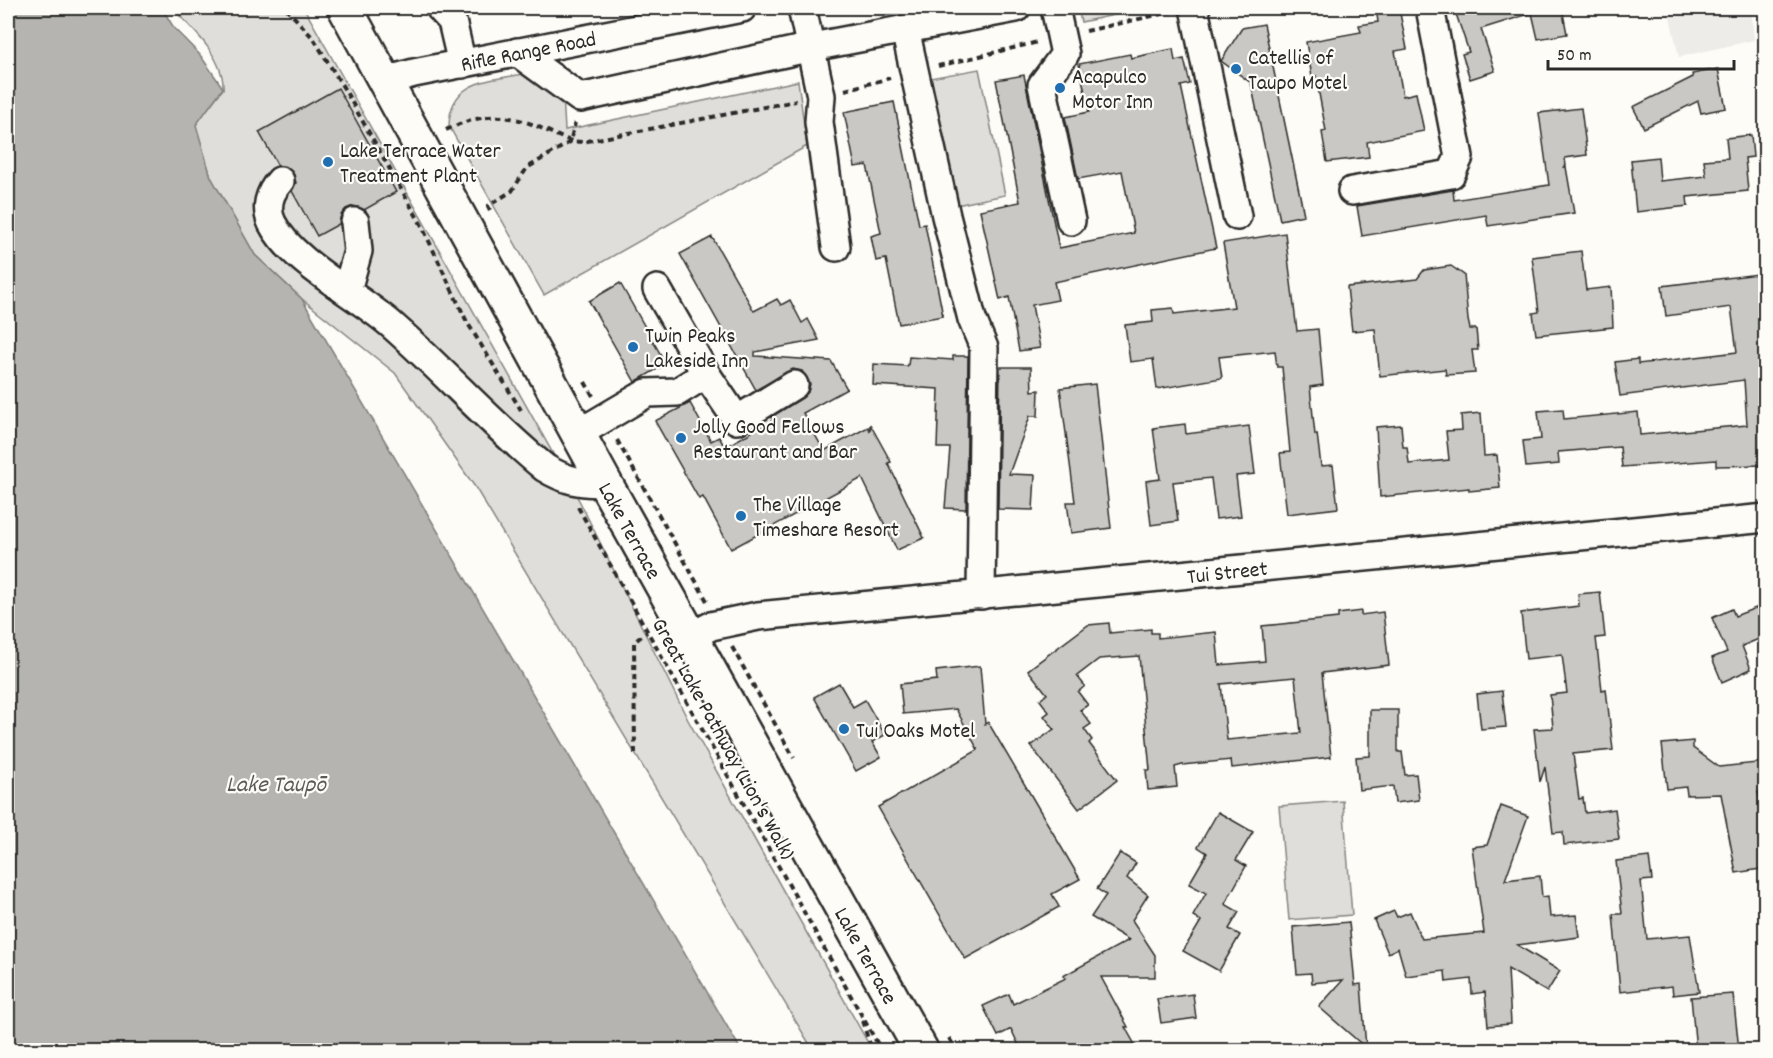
<svg xmlns="http://www.w3.org/2000/svg" width="1773" height="1058" font-family="Dekko,sans-serif">
	<style>
		.built { fill: #edece8 }
		.green { fill: #dfdeda; stroke: #858482; stroke-width: 1.5 }
		.water { fill: #b5b4b1; stroke: #7e7d7b; stroke-width: 1.5 }
		.building { fill: #c9c8c4; stroke: #2b2b2b; stroke-width: 1.5; fill-rule: evenodd }
		.lines { fill: none; stroke-linecap: round; stroke-linejoin: round }
		.minor-casing { stroke: #2b2b2b; stroke-width: 32 }
		.major-casing { stroke: #2b2b2b; stroke-width: 38 }
		.path { stroke: #2b2b2b; stroke-width: 4; stroke-dasharray: 6 4.5; stroke-linecap: butt }
		.minor { stroke: #fdfcf7; stroke-width: 27 }
		.major { stroke: #fdfcf7; stroke-width: 33 }
		.poi-dot { fill: #1f6fb2; stroke: #fdfcf7; stroke-width: 2 }
		.labels { text-anchor: middle; stroke-width: 4.5; stroke-linejoin: round; paint-order: stroke }
		.street-label { font-size: 22px; fill: #2b2b2b; stroke: #fdfcf7 }
		.poi-label { font-size: 22px; fill: #2b2b2b; stroke: #fdfcf7; text-anchor: start }
		.water-label { font-size: 24px; font-style: italic; fill: #5b5b5a; stroke: #fdfcf7 }
	</style>
	<rect width="100%" height="100%" fill="#fdfcf7"/>
	<filter id="ink" filterUnits="userSpaceOnUse"><feTurbulence type="fractalNoise" baseFrequency=".0167" numOctaves="2"/><feDisplacementMap in="SourceGraphic" scale="12" xChannelSelector="R" yChannelSelector="G"/><feConvolveMatrix kernelMatrix="1 2 1 2 8 2 1 2 1" color-interpolation-filters="sRGB"/></filter>
	<g filter="url(#ink)">
		<polygon class="built" points="1668,8 1751,8 1754,40 1679,57"/>
		<g class="green">
			<path d="M172,8H304L580,502L688,720L872,1050H813L475,487L395,373L302,299L255,255L211,177L195,124L223,89C225,58 191,27 172,8Z"/>
			<polygon points="1078,8 1147,8 1081,22"/>
			<polygon points="979,69 1005,195 956,205 930,78"/>
			<path d="M528,73L563,95L565,130L798,81L807,146L544,295L449,126C450,78 491,81 528,73Z"/>
			<polygon points="1343,801 1352,915 1289,920 1279,806"/>
		</g>
		<polygon class="water" points="8,8 162,8 174,28 200,55 223,88 196,125 211,177 255,255 302,299 741,1050 8,1050"/>
		<g class="building">
			<polygon points="1376,8 1399,8 1407,49 1395,51 1403,96 1416,93 1424,131 1367,142 1369,157 1327,162 1322,132 1326,131 1320,99 1316,76 1312,77 1306,42 1361,32 1359,25 1378,22"/>
			<polygon points="1454,8 1562,8 1567,34 1538,39 1532,13 1481,29 1495,71 1470,79 1462,54 1469,52"/>
			<polygon points="1264,24 1304,215 1280,220 1251,83 1221,61 1242,28"/>
			<polygon points="1173,49 1175,61 1184,59 1190,84 1181,86 1216,248 1054,282 1058,300 1032,305 1040,348 1019,351 1009,297 1000,300 980,210 1020,202 996,80 1024,75 1059,248 1134,233 1122,171 1078,179 1065,117 1089,112 1079,64 1130,54 1131,58"/>
			<polygon points="1718,69 1726,108 1701,113 1698,101 1644,128 1633,107 1693,77 1692,74"/>
			<polygon points="338,88 396,192 364,210 354,206 346,209 341,215 339,224 317,236 292,191 296,183 294,175 289,168 278,166 259,132"/>
			<polygon points="894,102 919,225 925,224 943,316 899,324 886,259 876,261 871,236 881,233 867,165 855,167 844,112"/>
			<polygon points="1581,108 1587,155 1565,158 1566,166 1563,167 1566,167 1574,213 1488,226 1486,215 1362,236 1357,206 1453,190 1454,200 1549,185 1539,113"/>
			<polygon points="1751,135 1753,157 1745,158 1748,191 1687,197 1688,206 1636,212 1631,160 1658,157 1660,181 1706,176 1704,160 1728,158 1726,138"/>
			<polygon points="1285,233 1297,331 1318,329 1323,385 1310,387 1315,435 1317,434 1321,466 1333,465 1338,508 1287,514 1280,453 1290,452 1282,367 1277,367 1275,351 1219,357 1222,378 1157,389 1153,359 1130,362 1125,325 1153,322 1152,310 1173,308 1174,314 1234,307 1223,243"/>
			<polygon points="712,237 754,311 777,299 781,305 790,300 802,323 808,319 819,340 755,352 755,356 831,361 847,389 803,413 824,451 868,427 870,431 870,424 891,462 888,463 924,538 897,550 862,478 731,549 703,497 699,499 655,421 690,403 711,441 719,437 725,447 773,420 771,417 802,398 808,392 810,384 802,371 793,369 756,390 680,254"/>
			<polygon points="1581,251 1586,290 1611,287 1613,327 1536,335 1533,313 1539,312 1532,257"/>
			<polygon points="1451,266 1464,275 1468,320 1470,329 1476,329 1478,350 1472,350 1475,373 1446,375 1445,369 1380,376 1375,329 1352,331 1347,287 1417,279 1424,270"/>
			<polygon points="1766,273 1766,465 1716,466 1716,460 1622,467 1620,447 1558,452 1559,464 1526,467 1523,441 1541,439 1538,411 1563,409 1564,419 1638,412 1640,435 1747,425 1744,380 1620,396 1615,362 1638,359 1638,364 1737,352 1731,307 1666,316 1662,286"/>
			<polygon points="620,283 666,364 635,382 589,301"/>
			<polygon points="953,356 968,356 966,509 945,508 950,448 937,448 939,389 873,385 874,364 908,366 909,357 953,360"/>
			<polygon points="1000,367 1031,367 1032,391 1039,390 1038,416 1030,416 1009,474 1035,475 1033,510 998,509"/>
			<polygon points="1095,384 1111,528 1071,533 1067,502 1075,502 1060,388"/>
			<polygon points="1481,413 1484,456 1497,455 1500,488 1469,491 1469,488 1380,497 1376,427 1401,425 1403,447 1407,447 1409,464 1449,460 1446,431 1462,430 1461,415"/>
			<polygon points="1185,424 1186,434 1249,426 1255,474 1236,476 1241,516 1216,519 1211,478 1173,482 1178,521 1151,525 1146,481 1160,479 1153,428"/>
			<polygon points="1600,592 1605,637 1596,638 1602,690 1606,689 1613,750 1573,754 1579,799 1583,798 1585,813 1615,809 1619,839 1564,845 1563,832 1553,833 1545,767 1540,782 1534,729 1553,728 1550,695 1567,693 1562,655 1526,659 1521,613 1579,606 1578,594"/>
			<polygon points="1766,604 1766,636 1742,646 1751,669 1722,682 1712,658 1727,652 1712,618 1732,609 1735,616"/>
			<path d="M1361,611V615L1383,612L1389,665L1322,673L1331,757L1232,768L1231,760L1182,765L1175,767L1177,787L1148,790L1146,770H1150L1139,656L1099,659L1077,676L1085,686L1078,692L1088,705L1080,710L1091,724L1084,729L1092,740L1089,743L1117,780L1079,809L1031,746L1054,729L1044,716L1049,712L1040,700L1047,694L1028,670L1088,625L1109,623L1110,633L1151,629V633H1158V638L1216,632L1219,665L1265,661L1262,626L1338,618V614ZM1295,677L1301,733L1227,740L1221,684Z"/>
			<polygon points="980,666 985,724 988,722 1080,879 1052,894 1059,907 965,959 878,807 978,750 956,709 903,714 900,684 937,680 936,671"/>
			<polygon points="839,683 853,707 865,700 885,735 872,742 881,757 856,771 814,697"/>
			<polygon points="1502,691 1506,727 1481,729 1477,694"/>
			<polygon points="1370,710 1398,710 1398,752 1402,752 1405,775 1416,774 1419,800 1395,803 1393,786 1359,790 1356,757 1370,756"/>
			<polygon points="1693,741 1693,748 1719,767 1766,762 1766,791 1758,792 1766,833 1766,868 1736,873 1721,794 1687,795 1686,787 1667,789 1662,744"/>
			<polygon points="1501,806 1528,816 1505,880 1540,876 1542,897 1548,896 1550,917 1576,915 1579,937 1517,945 1560,971 1547,992 1508,969 1511,1024 1488,1026 1485,992 1472,994 1471,979 1446,982 1445,971 1406,976 1398,948 1388,953 1374,920 1394,911 1397,917 1410,912 1422,939 1484,933 1472,847 1487,845"/>
			<polygon points="1218,812 1253,832 1236,860 1246,866 1225,904 1239,912 1229,929 1240,935 1219,971 1183,951 1201,921 1193,916 1206,893 1189,884 1207,853 1198,847"/>
			<polygon points="1120,853 1136,863 1127,878 1148,895 1132,920 1155,955 1155,977 1101,977 1128,1027 1125,1027 1138,1050 1021,1050 1011,1029 998,1036 983,1006 1009,994 1013,1004 1066,978 1063,976 1129,940 1091,917 1106,895 1097,889"/>
			<polygon points="1649,857 1652,880 1641,881 1647,939 1690,935 1699,992 1673,995 1672,986 1620,992 1613,914 1622,914 1616,861"/>
			<polygon points="1349,922 1355,985 1361,984 1366,1048 1319,1007 1343,980 1312,983 1311,973 1297,974 1293,927"/>
			<polygon points="1193,994 1196,1018 1161,1023 1157,999"/>
			<polygon points="1733,994 1739,1050 1696,1050 1691,997"/>
		</g>
		<g class="lines">
			<g class="minor-casing">
				<g id="minor">
					<polyline points="440,8 452,21 462,64"/>
					<polyline points="802,8 821,96 819,122 836,247"/>
					<polyline points="1055,8 1065,54 1042,85 1071,221"/>
					<polyline points="1194,8 1237,216"/>
					<polyline points="905,29 946,216 972,319 984,348 981,595"/>
					<polyline points="517,52 580,98 812,47 1016,8"/>
					<polyline points="385,81 414,73 742,8"/>
					<path d="M280,181C269,193 265,208 272,223C292,263 360,296 394,327C446,373 492,425 545,468C566,481 581,483 605,483"/>
					<polyline points="1352,191 1451,174 1459,157 1430,8"/>
					<polyline points="657,289 706,374"/>
					<polyline points="347,290 358,251 355,222"/>
					<polyline points="579,433 647,393 677,392 706,374 737,420 794,385"/>
					<polyline points="692,636 711,626 758,616 1766,518"/>
				</g>
			</g>
			<g class="major-casing">
				<polyline id="major" points="345,8 605,483 921,1050"/>
			</g>
			<g class="path">
				<polyline points="286,8 314,39 346,92 421,224 467,322 521,410"/>
				<polyline points="1086,31 1170,12"/>
				<polyline points="938,66 1038,42"/>
				<polyline points="845,90 890,78"/>
				<path d="M446,130C481,113 508,112 543,129C557,135 567,142 582,142L796,101"/>
				<polyline points="490,210 488,206 512,191 527,168 570,142 575,123"/>
				<polyline points="585,382 593,396"/>
				<polyline points="617,440 707,601"/>
				<polyline points="578,507 881,1050"/>
				<polyline points="732,647 794,758"/>
				<polyline points="635,754 634,642 647,632"/>
				<polyline points="862,1021 872,1050"/>
				<polyline points="949,1038 956,1050"/>
			</g>
			<use href="#minor" class="minor"/>
			<use href="#major" class="major"/>
		</g>
	</g>
	<g class="poi-dot">
		<circle cx="1236" cy="69" r="6"/>
		<circle cx="1060" cy="88" r="6"/>
		<circle cx="328" cy="162" r="6"/>
		<circle cx="633" cy="347" r="6"/>
		<circle cx="681" cy="438" r="6"/>
		<circle cx="741" cy="516" r="6"/>
		<circle cx="844" cy="729" r="6"/>
	</g>
	<g class="labels">
		<g class="street-label">
			<text transform="translate(528 50) rotate(-11)" y="8">Rifle Range Road</text>
			<text transform="translate(631 530) rotate(61)" y="8">Lake Terrace</text>
			<text transform="translate(1227 571) rotate(-6)" y="8">Tui Street</text>
			<text transform="translate(725 738) rotate(61)" y="8">Great Lake Pathway (Lion's Walk)</text>
			<text transform="translate(867 955) rotate(61)" y="8">Lake Terrace</text>
		</g>
		<g class="poi-label">
			<text x="1248" y="64">Catellis of<tspan x="1248" dy="25">Taupo Motel</tspan></text>
			<text x="1072" y="83">Acapulco<tspan x="1072" dy="25">Motor Inn</tspan></text>
			<text x="340" y="157">Lake Terrace Water<tspan x="340" dy="25">Treatment Plant</tspan></text>
			<text x="645" y="342">Twin Peaks<tspan x="645" dy="25">Lakeside Inn</tspan></text>
			<text x="693" y="433">Jolly Good Fellows<tspan x="693" dy="25">Restaurant and Bar</tspan></text>
			<text x="753" y="511">The Village<tspan x="753" dy="25">Timeshare Resort</tspan></text>
			<text x="856" y="737">Tui Oaks Motel</text>
		</g>
		<g class="water-label">
			<text x="276" y="791">Lake Taupō</text>
		</g>
	</g>
	<rect width="1773" height="1058" fill="none" stroke="#fdfcf7" stroke-width="30"/>
	<rect x="15" y="15" width="1743" height="1028" fill="none" stroke="#2b2b2b" stroke-width="2" filter="url(#ink)"/>
	<path d="M1548 60v9h186v-9" fill="none" stroke="#2b2b2b" stroke-width="3"/>
	<text x="1557" y="60" font-size="18" fill="#2b2b2b" stroke="#fdfcf7" stroke-width="4.5" paint-order="stroke">50 m</text>
</svg>
